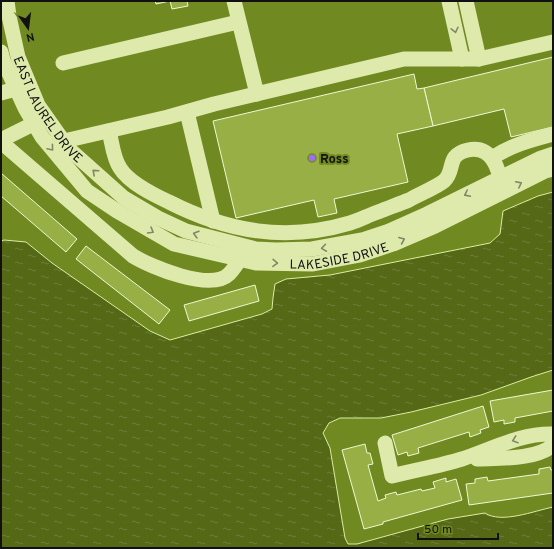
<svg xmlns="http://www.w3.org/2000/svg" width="554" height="549" font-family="Overpass,sans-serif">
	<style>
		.water { fill: url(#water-ripples); stroke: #dceca0 }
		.building { fill: #98af45; stroke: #eff8d1 }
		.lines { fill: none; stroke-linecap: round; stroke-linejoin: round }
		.minor { stroke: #ddeaac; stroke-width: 15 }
		.oneway { stroke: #818866 }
		.poi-dot { fill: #a16df7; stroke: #718921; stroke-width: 1.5 }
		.labels { text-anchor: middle; stroke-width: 4; stroke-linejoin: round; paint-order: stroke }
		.street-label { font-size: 13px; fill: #111; stroke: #718921 }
		.poi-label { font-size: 13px; font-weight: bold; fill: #111; stroke: #718921; text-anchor: start }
	</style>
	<defs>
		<pattern id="water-ripples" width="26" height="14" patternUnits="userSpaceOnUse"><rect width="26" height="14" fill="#546816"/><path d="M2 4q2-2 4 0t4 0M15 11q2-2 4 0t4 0" fill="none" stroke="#6d7c3e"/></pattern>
	</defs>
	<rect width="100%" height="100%" fill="#718921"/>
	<path class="water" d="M553,192V370L531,377L481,395L411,412L381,418H340L329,423L323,433L330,448L345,538L348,544H357L448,519L485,513C501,524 534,511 553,507V548H1V241L4,240L26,242L52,263L150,331L170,340L262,314L272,309L273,298L275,284L286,279L330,275L490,243L500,234L503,211L538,196Z"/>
	<g class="building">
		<polygon points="155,1 187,1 188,6 172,9 170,1 156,4"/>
		<polygon points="553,57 553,127 511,137 504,109 433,126 424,88"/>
		<polygon points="414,74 417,89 424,88 433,126 397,134 408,182 334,199 337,213 318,217 314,200 236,218 213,121"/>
		<polygon points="1,173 77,239 66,252 1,196"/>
		<polygon points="86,246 170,310 159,324 76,259"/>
		<polygon points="255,285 259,301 189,321 184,305"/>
		<polygon points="553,390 553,411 515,418 515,422 504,424 504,420 494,422 490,401"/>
		<polygon points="483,406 489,427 480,430 481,433 470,437 469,432 418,448 419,453 408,456 407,452 398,455 392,435"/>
		<polygon points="365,444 367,453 370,453 373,464 368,465 378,501 386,498 385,495 396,492 397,495 421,489 422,491 435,488 433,482 446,478 446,482 456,479 462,500 383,522 383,524 364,529 342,450"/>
		<polygon points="550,467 551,470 553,470 553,493 469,505 466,484 475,483 475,479 487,477 488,481 539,474 539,469"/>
	</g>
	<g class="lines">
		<g class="minor">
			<path id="s1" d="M7,1L9,16L18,57L38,105L69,149L124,198L158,218L186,231L256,249L276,250L312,249L362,240L389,231L427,214L541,158L553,154"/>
			<polyline points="234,1 257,94"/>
			<polyline points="449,1 462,59"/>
			<polyline points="466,1 479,59"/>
			<path id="s2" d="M1,52L3,60L25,108L42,137L87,191L117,211L174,244L256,263L313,264L360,255L393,244L435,226L545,171L553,169"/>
			<polyline points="63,63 238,22"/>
			<polyline points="1,93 16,89 25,85"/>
			<polyline points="187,112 213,221"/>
			<path d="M109,131C112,142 113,158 120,168C129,183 154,195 169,202C228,232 286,242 350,223C360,220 369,215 378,212C388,208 399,204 409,200C417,195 437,187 444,181C456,171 445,155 468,150C492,145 499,169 502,187"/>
			<polyline points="1,140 43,119"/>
			<polyline points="64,141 168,117 214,104 404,59 479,59 553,42"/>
			<path d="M1,142L133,256C151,267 211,292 229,274C233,270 237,264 240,259"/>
			<path d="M492,158C511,145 531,140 553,134"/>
			<path d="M385,443L392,476C415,470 440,466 462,459C492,449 521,433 553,434"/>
			<path d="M477,459C499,458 536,460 553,445"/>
		</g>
	</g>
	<defs><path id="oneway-chevron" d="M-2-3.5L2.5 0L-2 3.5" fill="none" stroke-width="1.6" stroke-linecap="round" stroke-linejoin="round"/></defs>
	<g class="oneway">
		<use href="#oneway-chevron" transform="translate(455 30) rotate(77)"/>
		<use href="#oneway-chevron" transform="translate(51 148) rotate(50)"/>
		<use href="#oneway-chevron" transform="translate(95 172) rotate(-138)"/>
		<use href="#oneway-chevron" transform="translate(519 184) rotate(-27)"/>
		<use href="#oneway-chevron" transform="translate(467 194) rotate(154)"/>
		<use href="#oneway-chevron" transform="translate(151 231) rotate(30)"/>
		<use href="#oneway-chevron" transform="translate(196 234) rotate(-164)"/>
		<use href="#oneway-chevron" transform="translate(402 240) rotate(-23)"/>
		<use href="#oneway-chevron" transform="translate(324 248) rotate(172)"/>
		<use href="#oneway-chevron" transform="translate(275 263) rotate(1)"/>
		<use href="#oneway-chevron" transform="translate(515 440) rotate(161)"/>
	</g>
	<circle class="poi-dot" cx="312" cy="158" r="4"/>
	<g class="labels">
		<g class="street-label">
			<text dy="5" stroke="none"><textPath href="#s1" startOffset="118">EAST LAUREL DRIVE</textPath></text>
			<text dy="5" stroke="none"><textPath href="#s2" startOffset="435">LAKESIDE DRIVE</textPath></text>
		</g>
		<g class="poi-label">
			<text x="320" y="163">Ross</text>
		</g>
	</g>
	<rect width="554" height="549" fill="none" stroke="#111111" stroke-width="4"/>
	<g transform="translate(28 28) rotate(166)" stroke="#718921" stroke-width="3" paint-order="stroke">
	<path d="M0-3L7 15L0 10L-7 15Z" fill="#111111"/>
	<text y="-6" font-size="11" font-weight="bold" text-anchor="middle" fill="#111111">N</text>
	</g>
	<path d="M418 533v6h80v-6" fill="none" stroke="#111111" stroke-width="2"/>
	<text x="424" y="533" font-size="12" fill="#111111" stroke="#718921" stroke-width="3" paint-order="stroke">50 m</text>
</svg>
